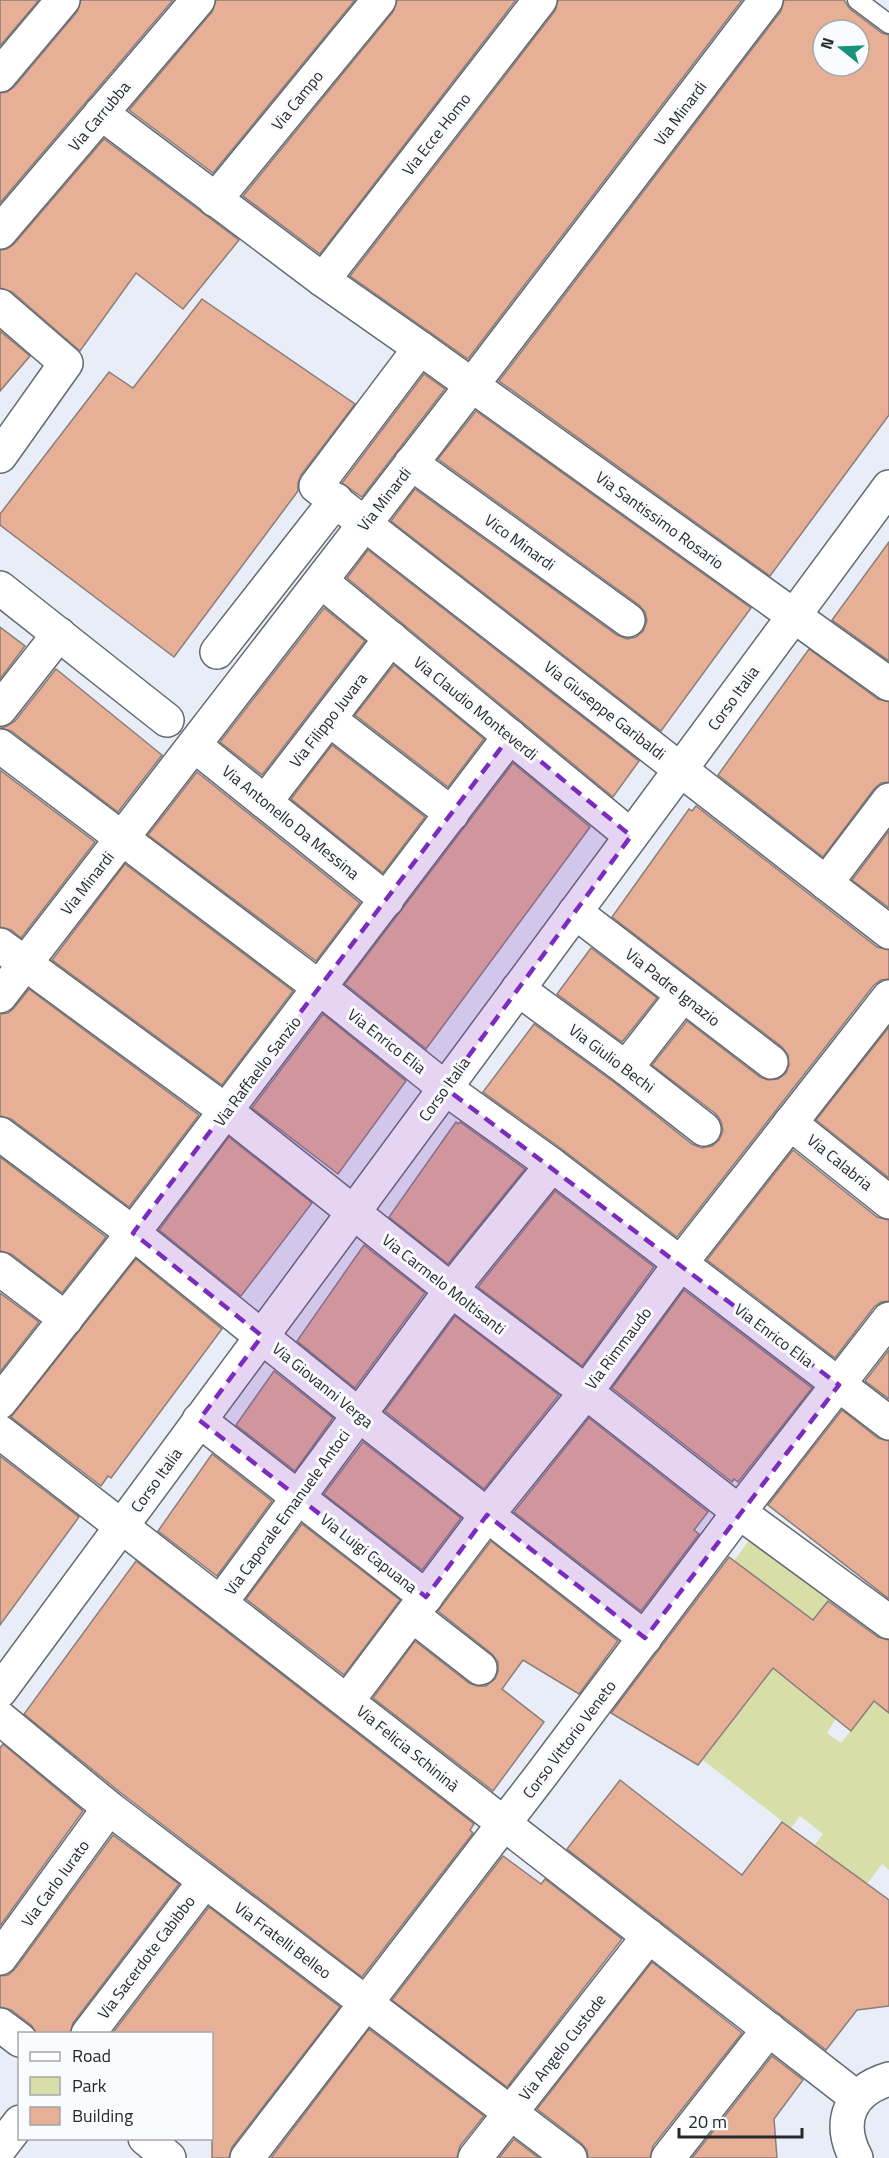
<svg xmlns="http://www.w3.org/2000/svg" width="889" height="2158" font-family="'Titillium Web',sans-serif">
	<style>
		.green { fill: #d8dea7 }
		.building { fill: #e6af96; stroke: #887e7a; stroke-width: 1.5; fill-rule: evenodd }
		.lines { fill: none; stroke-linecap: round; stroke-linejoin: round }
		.service-casing { stroke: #656971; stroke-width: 21 }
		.minor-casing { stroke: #656971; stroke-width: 36 }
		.tertiary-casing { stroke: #656971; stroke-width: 36 }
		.service { stroke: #fff; stroke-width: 18 }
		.minor { stroke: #fff; stroke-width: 33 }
		.tertiary { stroke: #fff; stroke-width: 33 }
		.marked { fill: #7b2cbf; fill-opacity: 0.2; stroke: #7b2cbf; stroke-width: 4.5; stroke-dasharray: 12 8; stroke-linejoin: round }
		.labels { text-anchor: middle; stroke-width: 6; stroke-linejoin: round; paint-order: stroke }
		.street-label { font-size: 16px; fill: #27282c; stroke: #f9fbff }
	</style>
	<rect width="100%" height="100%" fill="#e9edf7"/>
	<g class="green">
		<polygon points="755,1532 835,1592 813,1620 734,1561"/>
		<polygon points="773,1668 836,1718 827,1733 841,1743 874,1701 889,1713 889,1870 882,1864 867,1884 814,1846 823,1834 800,1816 791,1828 703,1760"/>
	</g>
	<g class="building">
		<polygon points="0,0 39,0 0,46"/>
		<polygon points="81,0 173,0 0,203 0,93 7,92 14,87 77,12"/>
		<polygon points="216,0 355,0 213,173 129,110 212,12"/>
		<polygon points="397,0 516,0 320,254 243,196 393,12"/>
		<polygon points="558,0 742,0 468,359 350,276 555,11"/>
		<path d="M784,0H844L850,9L882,33L889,35V415L770,576L499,381L781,11ZM823,30H859V66H823Z"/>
		<polygon points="104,139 239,240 183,309 136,273 80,351 12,292 0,288 0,250 7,249 14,244"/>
		<polygon points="202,299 355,404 301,475 298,483 298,491 174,657 0,525 0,514 109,372 133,388"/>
		<polygon points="0,331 30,356 0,391"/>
		<polygon points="424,374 445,389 362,497 342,483"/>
		<polygon points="476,411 751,608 661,731 391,521 415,489 617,635 627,639 636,637 643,631 647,621 645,612 639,605 438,459"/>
		<polygon points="889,542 889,661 832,620"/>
		<polygon points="368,550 639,761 613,797 347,578"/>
		<polygon points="324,608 365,641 262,775 220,742"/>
		<polygon points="0,627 25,646 0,679"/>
		<polygon points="809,649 878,699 889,702 889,782 881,783 874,789 823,857 718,775"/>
		<polygon points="394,665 484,739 448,787 355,715"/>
		<polygon points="56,669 162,755 118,812 11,731 0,728 7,726 15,721"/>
		<polygon points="332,745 425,817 383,873 291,799"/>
		<polygon points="513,763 590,827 426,1049 345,984"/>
		<polygon points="0,770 95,842 21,938 11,930 0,927"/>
		<polygon points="197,772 360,903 316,961 148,835"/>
		<polygon points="696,806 877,947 889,950 889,979 881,980 874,985 677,1237 563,1150 483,1092 534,1024 615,1083 692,1144 702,1148 712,1146 719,1140 723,1131 721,1121 716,1114 652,1065 687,1021 760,1077 768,1080 778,1079 786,1073 789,1065 788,1055 782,1047 612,917 689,809 692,811"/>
		<polygon points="889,831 889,908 852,880"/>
		<polygon points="125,864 293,991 222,1085 52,960"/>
		<polygon points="591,948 657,998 622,1042 557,994"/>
		<polygon points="29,989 199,1115 129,1207 11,1119 0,1116 0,1014 8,1013 14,1008"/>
		<polygon points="323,1014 406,1081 338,1174 252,1108"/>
		<polygon points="889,1027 889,1178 816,1120"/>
		<polygon points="456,1122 458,1124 460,1122 525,1169 448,1264 389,1217"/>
		<polygon points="229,1137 312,1203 241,1296 159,1230"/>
		<polygon points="793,1150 877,1217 889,1220 889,1301 881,1302 874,1307 835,1358 707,1260"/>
		<polygon points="0,1157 106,1237 62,1293 11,1254 0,1251"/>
		<polygon points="555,1191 654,1267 582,1366 478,1287"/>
		<polygon points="364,1245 425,1293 355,1388 297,1341"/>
		<polygon points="136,1259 222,1329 111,1478 108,1476 101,1486 11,1417"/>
		<polygon points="684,1290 812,1388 738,1482 734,1479 732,1482 612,1388"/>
		<polygon points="0,1293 39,1322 0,1372"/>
		<polygon points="455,1316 559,1395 484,1489 385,1411"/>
		<polygon points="889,1350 889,1399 865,1381"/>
		<polygon points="274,1371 333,1418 295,1471 236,1425"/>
		<polygon points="842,1410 878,1438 889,1441 889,1599 768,1505"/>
		<polygon points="589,1418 708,1512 694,1530 699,1534 641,1611 514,1512"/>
		<polygon points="363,1442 461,1518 422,1570 324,1494"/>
		<polygon points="212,1454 272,1501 217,1576 158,1531"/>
		<polygon points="0,1456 79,1517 0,1625"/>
		<polygon points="302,1524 400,1600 344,1675 246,1599"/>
		<polygon points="491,1541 618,1641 579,1694 523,1660 502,1689 544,1722 493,1791 373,1698 415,1641 469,1683 477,1686 486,1686 495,1679 498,1671 498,1662 492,1654 438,1611"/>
		<polygon points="729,1557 813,1620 828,1601 878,1637 889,1640 889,1713 874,1701 851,1731 773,1668 698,1765 611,1713"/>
		<polygon points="136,1561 474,1824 470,1830 473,1833 362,1977 121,1793 24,1714"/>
		<polygon points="3,1744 83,1811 0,1926 0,1748"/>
		<polygon points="620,1780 742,1875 782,1822 889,1900 889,2006 857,2010 826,2050 567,1849"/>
		<polygon points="113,1835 179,1884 73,2023 70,2034 37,2034 31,2025 11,2010 0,2007 0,1976 8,1975 15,1969"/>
		<polygon points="503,1856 541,1884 545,1879 622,1939 507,2087 392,2000"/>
		<polygon points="209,1907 340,2007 232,2147 229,2158 212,2158 212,2034 112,2034"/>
		<polygon points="652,1962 742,2033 653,2146 650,2158 588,2158 587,2150 581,2143 537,2109"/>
		<polygon points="369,2029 484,2116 460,2146 457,2158 271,2158"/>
		<polygon points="772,2056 803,2080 774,2119 777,2158 692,2158"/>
		<polygon points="514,2139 539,2158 499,2158"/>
	</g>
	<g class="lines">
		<g class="service-casing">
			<polyline id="service" points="857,0 889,24"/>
		</g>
		<g class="minor-casing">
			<g id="minor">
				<polyline points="0,75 63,0"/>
				<polyline points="101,113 323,280 420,348"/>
				<polyline points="215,200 379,0"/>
				<polyline points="0,232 198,0"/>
				<polyline points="323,280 540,0"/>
				<polyline points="0,306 66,363 0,456"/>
				<polyline points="411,463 628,620"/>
				<polyline points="321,581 631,836"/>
				<polyline points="0,588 167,720"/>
				<polyline points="217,652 336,500"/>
				<polyline points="889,684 420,348 316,486 889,932"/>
				<polyline points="0,709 59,634"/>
				<polyline points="329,719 452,814"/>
				<polyline points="194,745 387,900"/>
				<polyline points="0,746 320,988 445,1088 552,1165 889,1423"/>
				<polyline points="265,802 391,638"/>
				<polyline points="826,883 889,800"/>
				<polyline points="575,912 771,1062"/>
				<polyline points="0,945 226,1111 451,1290 586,1392 739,1512 889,1622"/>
				<polyline points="518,989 626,1068 704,1129"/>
				<polyline points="0,996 472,385 766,0"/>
				<polyline points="626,1068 683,995"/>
				<polyline points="790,1123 889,1202"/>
				<polyline points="0,1134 133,1233 359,1415 645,1638"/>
				<polyline points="0,1269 66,1319"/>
				<polyline points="0,1402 133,1233 510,736"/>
				<polyline points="199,1420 426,1597"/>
				<path d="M0,1432C286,1653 571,1876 857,2098"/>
				<polyline points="221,1602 451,1290 552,1165"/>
				<polyline points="412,1615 480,1668"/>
				<polyline points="348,1700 487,1515 586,1392 680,1264 889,997"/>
				<polyline points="0,1718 109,1808 570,2158"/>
				<polyline points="0,1958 109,1808"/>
				<polyline points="0,2025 20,2040"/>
				<polyline points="88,2034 205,1881"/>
				<polyline points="145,2138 169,2158"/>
				<polyline points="0,2148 20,2122"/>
				<polyline points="247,2158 542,1774 739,1512 889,1319"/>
				<polyline points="475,2158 649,1936"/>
				<polyline points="668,2158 769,2029"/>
				<path d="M856,2158C837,2122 849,2091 889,2079"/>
			</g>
		</g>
		<g class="tertiary-casing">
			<polyline id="tertiary" points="0,1691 889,487"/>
		</g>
		<use href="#service" class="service"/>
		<use href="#minor" class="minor"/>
		<use href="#tertiary" class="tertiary"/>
	</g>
	<path class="marked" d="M510,736L631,836L445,1088L839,1385L645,1638L487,1515L426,1597L199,1420L262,1336L133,1233Z"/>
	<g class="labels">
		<g class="street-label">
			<text transform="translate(297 100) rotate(-51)" y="6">Via Campo</text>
			<text transform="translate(680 113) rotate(-53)" y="6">Via Minardi</text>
			<text transform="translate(99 116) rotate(-50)" y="6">Via Carrubba</text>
			<text transform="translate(436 134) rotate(-52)" y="6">Via Ecce Homo</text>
			<text transform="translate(384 499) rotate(-52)" y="6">Via Minardi</text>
			<text transform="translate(660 520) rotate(36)" y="6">Via Santissimo Rosario</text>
			<text transform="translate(520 542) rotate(36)" y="6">Vico Minardi</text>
			<text transform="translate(733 698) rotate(-54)" y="6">Corso Italia</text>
			<text transform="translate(476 708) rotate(39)" y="6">Via Claudio Monteverdi</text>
			<text transform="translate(605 710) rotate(38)" y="6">Via Giuseppe Garibaldi</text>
			<text transform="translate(328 720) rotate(-52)" y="6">Via Filippo Juvara</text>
			<text transform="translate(291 822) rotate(39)" y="6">Via Antonello Da Messina</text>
			<text transform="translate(87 883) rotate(-52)" y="6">Via Minardi</text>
			<text transform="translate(673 987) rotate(38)" y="6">Via Padre Ignazio</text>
			<text transform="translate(387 1041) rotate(38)" y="6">Via Enrico Elia</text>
			<text transform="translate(612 1058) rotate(37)" y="6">Via Giulio Bechi</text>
			<text transform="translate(257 1071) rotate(-53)" y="6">Via Raffaello Sanzio</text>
			<text transform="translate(444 1089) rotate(-54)" y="6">Corso Italia</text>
			<text transform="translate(840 1162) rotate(39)" y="6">Via Calabria</text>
			<text transform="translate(444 1284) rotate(38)" y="6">Via Carmelo Moltisanti</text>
			<text transform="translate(774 1335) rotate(37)" y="6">Via Enrico Elia</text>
			<text transform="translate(618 1348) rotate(-53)" y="6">Via Rimmaudo</text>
			<text transform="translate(323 1385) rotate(39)" y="6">Via Giovanni Verga</text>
			<text transform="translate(156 1480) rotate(-54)" y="6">Corso Italia</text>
			<text transform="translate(287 1512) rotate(-54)" y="6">Via Caporale Emanuele Antoci</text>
			<text transform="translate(369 1553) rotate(38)" y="6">Via Luigi Capuana</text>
			<text transform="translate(569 1739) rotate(-53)" y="6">Corso Vittorio Veneto</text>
			<text transform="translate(408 1748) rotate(39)" y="6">Via Felicia Schininà</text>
			<text transform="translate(55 1883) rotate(-54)" y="6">Via Carlo Iurato</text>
			<text transform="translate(283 1940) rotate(37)" y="6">Via Fratelli Belleo</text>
			<text transform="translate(146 1957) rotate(-53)" y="6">Via Sacerdote Cabibbo</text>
			<text transform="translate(562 2047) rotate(-52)" y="6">Via Angelo Custode</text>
		</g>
	</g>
	<rect x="18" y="2032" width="195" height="108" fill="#f9fbff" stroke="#a5a7ab" stroke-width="1.5"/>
	<rect x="30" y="2052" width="30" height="9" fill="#ffffff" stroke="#a5a7ab" stroke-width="1.5"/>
	<text x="72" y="2062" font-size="18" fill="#27282c">Road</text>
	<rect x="30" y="2077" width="30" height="18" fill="#d8dea7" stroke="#a5a7ab" stroke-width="1.5"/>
	<text x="72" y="2092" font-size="18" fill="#27282c">Park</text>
	<rect x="30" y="2107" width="30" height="18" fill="#e6af96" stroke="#a5a7ab" stroke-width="1.5"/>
	<text x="72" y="2122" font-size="18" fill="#27282c">Building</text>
	<g transform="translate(841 48) rotate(288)"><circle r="28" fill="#f9fbff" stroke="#a5a7ab" stroke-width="1.5"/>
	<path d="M0-4.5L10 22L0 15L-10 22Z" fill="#199278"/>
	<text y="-9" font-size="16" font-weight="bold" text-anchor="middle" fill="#27282c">N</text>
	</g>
	<path d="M679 2128v9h123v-9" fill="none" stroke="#27282c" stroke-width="3"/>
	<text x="688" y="2128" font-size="18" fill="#27282c" stroke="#f9fbff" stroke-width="4.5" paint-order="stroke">20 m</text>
</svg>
